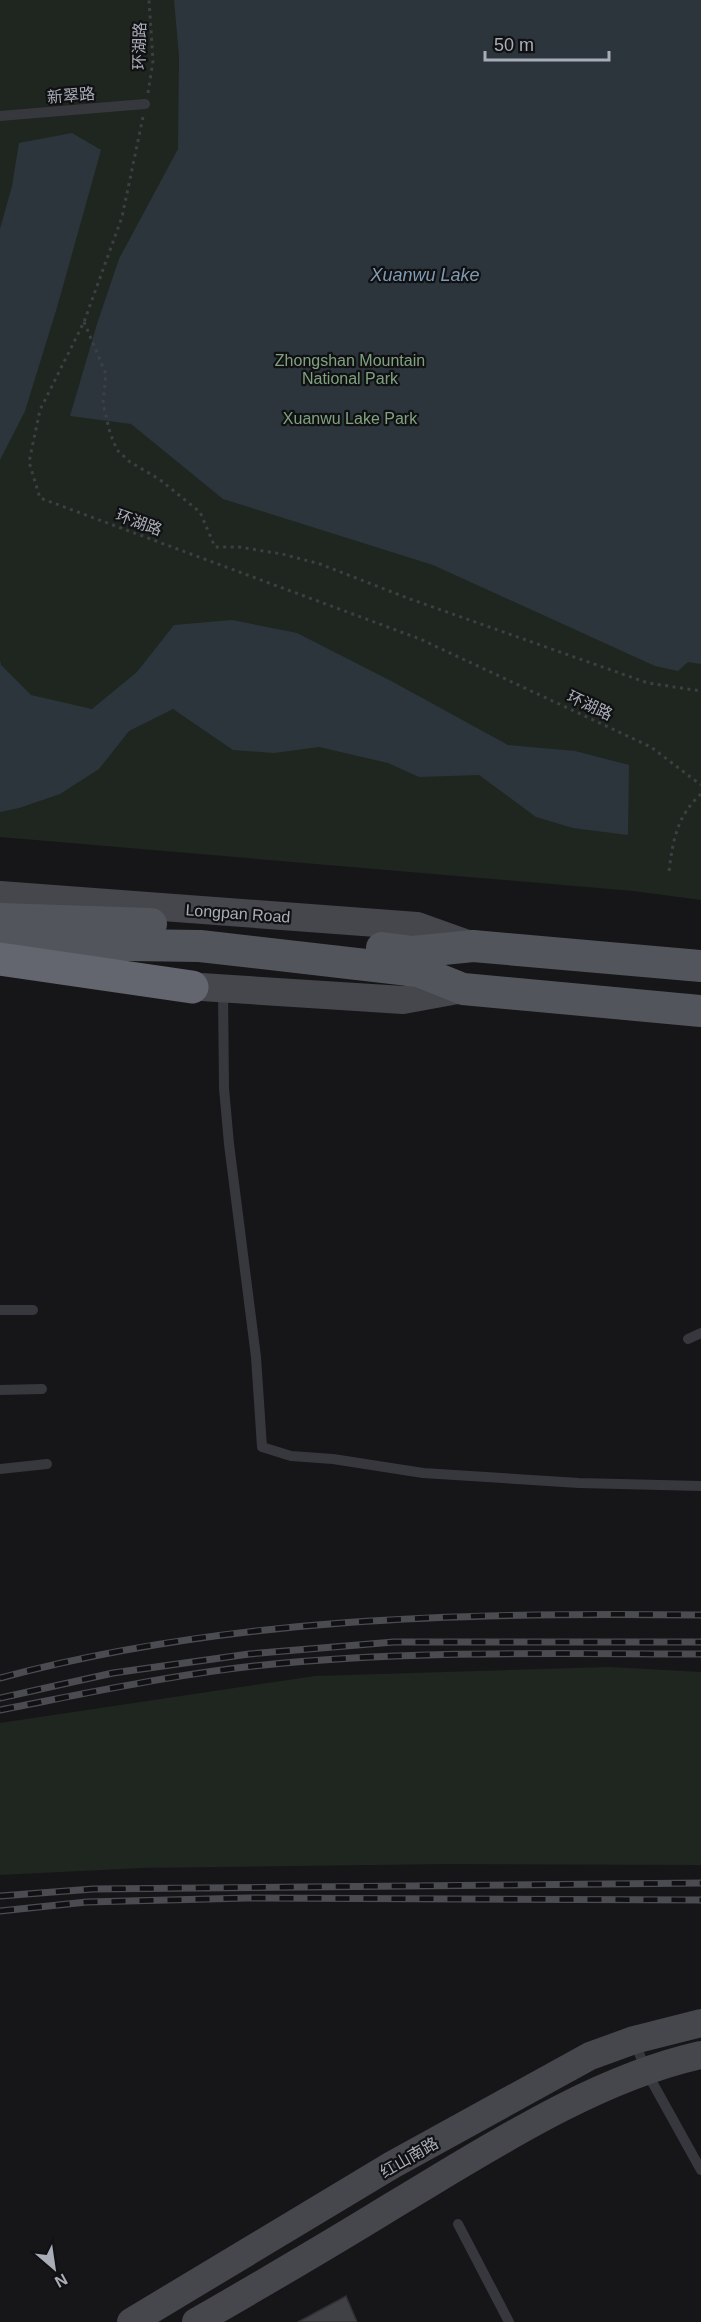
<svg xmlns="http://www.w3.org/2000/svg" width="701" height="2322" font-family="Arial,'Noto Sans SC',sans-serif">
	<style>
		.green { fill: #1e261f }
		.water { fill: #2c353c }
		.building { fill: #404145; stroke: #303034; stroke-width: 1.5 }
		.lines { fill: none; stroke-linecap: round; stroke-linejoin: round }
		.path { stroke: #3d3f44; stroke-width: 3; stroke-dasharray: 3 4.5; stroke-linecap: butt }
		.lane { stroke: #37383d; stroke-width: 10 }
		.secondary { stroke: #45474d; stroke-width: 28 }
		.primary { stroke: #53555c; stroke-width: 32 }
		.highway { stroke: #63666e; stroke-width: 33 }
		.rail-casing { stroke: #4a4c52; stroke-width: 7 }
		.rail { stroke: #111113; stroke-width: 4.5; stroke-dasharray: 14; stroke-linecap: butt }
		.labels { text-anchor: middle; stroke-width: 4.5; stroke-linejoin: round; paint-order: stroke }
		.street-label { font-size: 16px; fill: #a8adb8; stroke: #111113 }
		.park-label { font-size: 16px; fill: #7fa381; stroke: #111113 }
		.water-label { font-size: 18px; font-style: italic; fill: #7f9bb3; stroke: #111113 }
	</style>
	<rect width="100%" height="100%" fill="#161618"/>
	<g class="green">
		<polygon points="0,0 701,0 701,900 633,891 0,837"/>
		<polygon points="609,1667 701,1672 701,1865 447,1864 141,1868 0,1875 0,1723 315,1676"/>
	</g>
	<g class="water">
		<polygon points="174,0 701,0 701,664 688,662 678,671 655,666 433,565 223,499 131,424 70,416 97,324 119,259 178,149 179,56"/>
		<polygon points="72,133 101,150 58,304 25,411 0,460 0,229 12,186 19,143"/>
		<polygon points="232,620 297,633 393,682 508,745 575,751 629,765 628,835 573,828 536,817 479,775 419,777 388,763 319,747 274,753 233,750 173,709 129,731 99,769 60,794 19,808 0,812 0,660 1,665 31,695 92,709 137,672 174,625"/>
	</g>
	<polygon class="building" points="346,2296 357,2322 298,2322"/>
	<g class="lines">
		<g class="path">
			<polyline points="148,93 153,61 149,0"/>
			<polyline points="143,117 122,217 84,322 40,410 29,462 40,498 420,639 651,747 701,785"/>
			<polyline points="84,322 106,374 103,403 110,433 117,450 130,462 159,479 200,512 215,547 239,547 282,554 320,564 410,599 648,683 701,691"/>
			<path d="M669,871C673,840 677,816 701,794"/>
		</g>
		<g class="lane">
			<polyline points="0,116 145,104"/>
			<polyline points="223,991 224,1088 229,1144 256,1357 262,1447 291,1456 333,1459 423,1473 579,1483 701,1486"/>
			<polyline points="0,1310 33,1310"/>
			<polyline points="688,1339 701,1333"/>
			<polyline points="0,1390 42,1389"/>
			<polyline points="0,1469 47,1464"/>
			<polyline points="634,2040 646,2071 701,2170"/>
			<polyline points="458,2224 509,2322"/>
		</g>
		<g class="secondary">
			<polyline points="0,895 417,926 473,946"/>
			<polyline points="170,985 403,1000 463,989"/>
			<polyline points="131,2322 392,2165 590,2056 634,2040 701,2023"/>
			<path d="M196,2322C262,2284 327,2246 392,2206C486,2150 593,2079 701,2055"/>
		</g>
		<g class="primary">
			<polyline points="0,919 151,924"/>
			<polyline points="0,941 58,944 200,946 418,971 463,989 701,1011"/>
			<polyline points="382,948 413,952 473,946 701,966"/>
		</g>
		<polyline class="highway" points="0,959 192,987"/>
		<g class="rail-casing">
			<g id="rail">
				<path d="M0,1678C227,1617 467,1612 701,1615"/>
				<polyline points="0,1698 113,1673 249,1654 394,1642 701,1642"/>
				<path d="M0,1710C88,1693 175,1674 264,1665C408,1650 557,1654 701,1654"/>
				<polyline points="0,1896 93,1889 701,1883"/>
				<polyline points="0,1911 87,1902 248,1898 701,1900"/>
			</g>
		</g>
		<use href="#rail" class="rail"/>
	</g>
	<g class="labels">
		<g class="street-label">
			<text transform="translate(139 46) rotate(-89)" y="6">环湖路</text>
			<text transform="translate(71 95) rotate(-5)" y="6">新翠路</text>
			<text transform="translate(139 522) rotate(20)" y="6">环湖路</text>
			<text transform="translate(590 705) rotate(25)" y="6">环湖路</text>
			<text transform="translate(238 913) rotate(4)" y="6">Longpan Road</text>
			<text transform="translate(409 2157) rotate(-30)" y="6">红山南路</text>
		</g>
		<g class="park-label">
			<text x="350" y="366">Zhongshan Mountain<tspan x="350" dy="18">National Park</tspan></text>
			<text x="350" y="424">Xuanwu Lake Park</text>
		</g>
		<g class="water-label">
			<text x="425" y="281">Xuanwu Lake</text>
		</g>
	</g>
	<g transform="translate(54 2268) rotate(151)" stroke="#111113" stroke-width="4.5" paint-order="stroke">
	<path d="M0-4.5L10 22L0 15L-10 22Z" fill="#a8adb8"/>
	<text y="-9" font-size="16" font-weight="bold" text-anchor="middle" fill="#a8adb8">N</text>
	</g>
	<path d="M485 51v9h124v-9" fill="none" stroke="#a8adb8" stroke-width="3"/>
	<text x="494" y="51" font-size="18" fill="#a8adb8" stroke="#111113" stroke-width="4.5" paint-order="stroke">50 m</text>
</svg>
